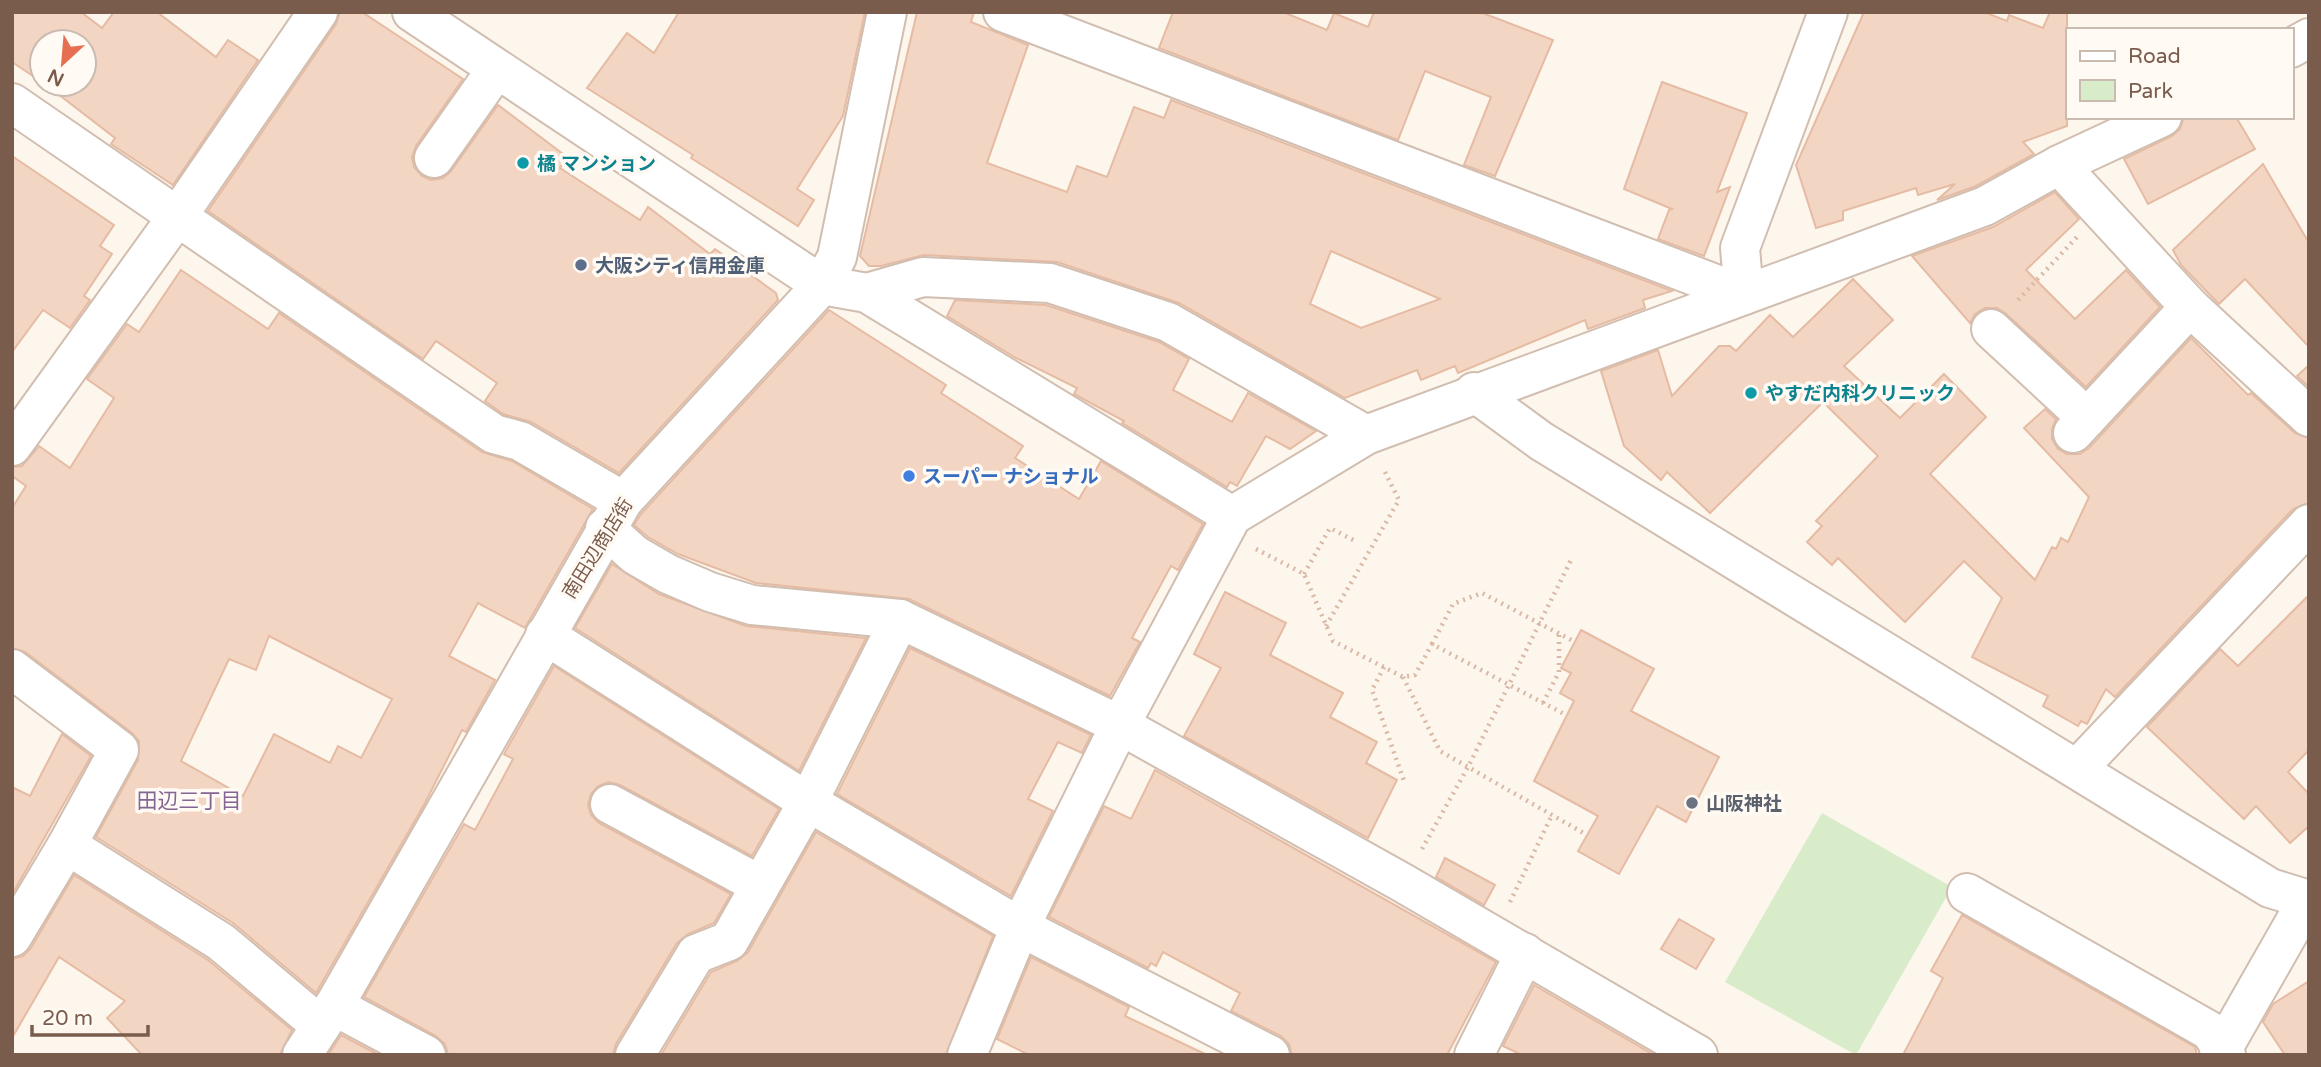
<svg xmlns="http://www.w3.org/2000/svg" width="2321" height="1067" font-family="'Varela Round','Noto Sans JP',sans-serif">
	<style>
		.green { fill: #d8ecc9 }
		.building { fill: #f3d5c3; stroke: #e6bba3; stroke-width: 2; fill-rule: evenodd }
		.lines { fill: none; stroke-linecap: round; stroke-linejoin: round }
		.minor-casing { stroke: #d1beb0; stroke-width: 42 }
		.path { stroke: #d9b8a5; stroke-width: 4.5; stroke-dasharray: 2 5; stroke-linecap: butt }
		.minor { stroke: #fff; stroke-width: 38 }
		.culture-dot { fill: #0f9aa8; stroke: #fffaf3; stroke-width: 2.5 }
		.service-dot { fill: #5c6f8a; stroke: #fffaf3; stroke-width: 2.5 }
		.shop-dot { fill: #3f7fe0; stroke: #fffaf3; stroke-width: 2.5 }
		.worship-dot { fill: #6b7280; stroke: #fffaf3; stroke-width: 2.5 }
		.labels { text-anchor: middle; stroke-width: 7; stroke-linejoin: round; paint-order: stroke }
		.culture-label { font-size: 19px; font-weight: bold; fill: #0d838f; stroke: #fffaf3; text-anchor: start }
		.service-label { font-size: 19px; font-weight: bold; fill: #4e5e75; stroke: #fffaf3; text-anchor: start }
		.shop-label { font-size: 19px; font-weight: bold; fill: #366cbe; stroke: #fffaf3; text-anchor: start }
		.street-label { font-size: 19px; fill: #7a5c4d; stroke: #fffaf3 }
		.worship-label { font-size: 19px; font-weight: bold; fill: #5b616d; stroke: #fffaf3; text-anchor: start }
		.neighbourhood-label { font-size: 21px; fill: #846695; stroke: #fffaf3 }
	</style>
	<rect width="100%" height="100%" fill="#fdf6ec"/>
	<polygon class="green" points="1822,813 1952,887 1856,1055 1725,982"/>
	<g class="building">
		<polygon points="12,12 81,12 102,28 114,12 157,12 216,57 228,40 258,60 173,185 111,144 115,138 45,84 84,84 84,42 42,42 42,82 12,62"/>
		<polygon points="340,12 362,12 463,79 416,146 412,157 414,167 422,176 431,180 443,178 451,171 498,105 567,157 560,168 640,220 648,207 710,254 715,249 776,293 778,300 619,473 531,422 503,414 485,401 497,383 436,341 423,359 208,211 336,24"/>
		<polygon points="679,12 865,12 843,116 797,189 814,200 798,226 691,158 693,155 587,88 627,33 654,53"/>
		<path d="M917,12H974L971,22L1028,45L987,163L1067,192L1077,166L1107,177L1134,107L1164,118L1171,100L1672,291L1643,300L1645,308L1588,329L1585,320L1458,373L1455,366L1421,380L1417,370L1345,398L1179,303L1057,262L924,255L881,266H869L860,256ZM1331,251L1440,299L1361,328L1310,304Z"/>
		<polygon points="1173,12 1283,12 1327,30 1334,13 1368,27 1374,12 1480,12 1553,40 1495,176 1464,165 1491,97 1425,71 1398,140 1159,48"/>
		<polygon points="1864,12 1984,12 2007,21 2009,15 2043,28 2050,12 2067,12 2067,126 2023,142 2034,154 1976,186 1937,200 1955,184 1918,195 1916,188 1843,211 1843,220 1816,228 1796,165"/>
		<polygon points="1662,82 1747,113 1717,192 1730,187 1704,256 1658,239 1669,210 1672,209 1624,189"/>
		<polygon points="2184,117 2236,117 2255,149 2148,204 2124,159 2172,136 2180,129"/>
		<polygon points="12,156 114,225 100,246 112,254 84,296 90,300 70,328 43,310 12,352"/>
		<polygon points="2263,164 2309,243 2309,347 2245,279 2219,304 2181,265 2173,250"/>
		<polygon points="2055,192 2079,219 2026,270 2075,319 2126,270 2160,307 2086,387 2005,313 1997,308 1985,308 1975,314 1970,323 1912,256 1993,227"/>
		<path d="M181,270L268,329L279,313L482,452L512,461L593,509L525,628L478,603L449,656L495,680L466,732L462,730L425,803L316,993L233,923L96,837L138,760L139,741L132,733L25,652L12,648V508L26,486L12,476V467L22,466L39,446L70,468L114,398L87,379L127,324L139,332ZM269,636L392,699L361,758L338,746L330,763L274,734L243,796L181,761L229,659L256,670Z"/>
		<polygon points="1853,279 1893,320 1844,366 1900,418 1944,374 1986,417 1930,474 2035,580 2052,547 2056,549 2061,538 2068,542 2089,497 2024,428 2045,409 2056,419 2052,429 2052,439 2058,449 2067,454 2080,454 2089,448 2191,338 2248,395 2251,393 2295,433 2309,438 2309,503 2293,509 2115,697 2106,689 2087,724 2081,721 2078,726 2043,706 2048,696 1972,657 2002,598 1964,561 1905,622 1838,558 1832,565 1807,542 1822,526 1816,521 1878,456 1823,402 1710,513 1667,472 1661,480 1624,446 1601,371 1658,350 1672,396 1719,346 1730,346 1736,351 1770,315 1793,337"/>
		<polygon points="955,300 1046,305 1159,342 1189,359 1173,390 1232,422 1248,393 1316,431 1290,449 1266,436 1237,486 1230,482 1227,487 1122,423 1124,421 1074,394 1077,388 1016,358 947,316"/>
		<polygon points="829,310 946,385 941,393 1023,446 1015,458 1079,499 1101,461 1203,524 1178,570 1171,566 1132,638 1140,642 1110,696 909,599 756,583 678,554 648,537 634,525 641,514"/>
		<polygon points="2309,365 2309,387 2297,376"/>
		<polygon points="612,564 659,594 746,626 866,638 799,771 575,628"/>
		<polygon points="1225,592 1286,623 1270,655 1343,693 1330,717 1377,742 1366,763 1397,780 1368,838 1184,736 1221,668 1194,654"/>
		<polygon points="2309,595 2309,750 2288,772 2309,794 2309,826 2290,843 2256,806 2244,819 2147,727 2220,649 2238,666"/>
		<polygon points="1581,630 1654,669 1631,711 1719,757 1686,822 1657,806 1619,874 1578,851 1598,816 1534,781 1574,701 1560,693 1571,673 1561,668"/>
		<polygon points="910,648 1091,735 1082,753 1058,742 1028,799 1053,811 1011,896 837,794"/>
		<polygon points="554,666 779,809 752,856 620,785 609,782 598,786 591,794 588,805 591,815 599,823 731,894 714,923 688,934 677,943 616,1044 613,1055 448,1055 445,1044 436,1036 364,997 464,824 475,830 513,759 504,754"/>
		<polygon points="62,734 91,756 13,893 12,787 30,796"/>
		<polygon points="1155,770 1496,962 1447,1055 1292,1055 1289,1044 1281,1036 1231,1011 1240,993 1163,952 1156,966 1151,963 1148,968 1049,917 1104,806 1131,819"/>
		<polygon points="816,832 993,936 946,1055 661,1055 711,972 737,961 748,952"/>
		<polygon points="1445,858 1495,885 1484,905 1436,877"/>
		<polygon points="74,875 208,960 292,1030 280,1055 142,1055 107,1018 125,1001 59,957 12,1038 12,959 23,956 31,948"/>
		<polygon points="1962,915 2195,1047 2197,1055 1903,1055 1943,978 1931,971"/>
		<polygon points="1679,919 1714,939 1696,969 1661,949"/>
		<polygon points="1031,957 1129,1007 1125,1016 1207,1055 1029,1055 997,1039"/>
		<polygon points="2309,981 2309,1055 2285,1055 2263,1022 2273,1004"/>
		<polygon points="1534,985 1654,1055 1522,1055 1503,1046"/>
		<polygon points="341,1035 379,1055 328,1055"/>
	</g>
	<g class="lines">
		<g class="minor-casing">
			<g id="minor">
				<polyline points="412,12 822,285 867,293 1232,516"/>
				<polyline points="1003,12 1744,295 1740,248 1828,12"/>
				<polyline points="2291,48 2309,38"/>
				<polyline points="12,103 494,434 520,441 623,501"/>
				<polyline points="434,158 496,70"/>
				<polyline points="2059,165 2190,307 2309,417"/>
				<polyline points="867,293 923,277 1050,283 1168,322 1366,435"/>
				<polyline points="1991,329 2087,418"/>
				<polyline points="1474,392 1541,441 2270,888 2309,900"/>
				<polyline points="2073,433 2190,307"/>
				<polyline points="12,446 177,217 318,12"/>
				<polyline points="605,528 635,555 668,574 710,592 752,605 900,619 1120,725 1403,883 1698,1055"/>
				<polyline points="545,635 808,802 1020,927 1270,1055"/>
				<polyline points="12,669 119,750 67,845 221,942 321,1026"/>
				<polyline points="2078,768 2309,524"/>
				<polyline points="610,804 760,885"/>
				<polyline points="1967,893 2210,1031 2226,1055"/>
				<polyline points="12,937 67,845"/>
				<polyline points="334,1006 426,1055"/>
				<polyline points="302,1055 334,1006 623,501 822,285 837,257 887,12"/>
				<polyline points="635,1055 696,954 729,941 808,802 900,619"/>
				<polyline points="967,1055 1020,927 1120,725 1232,516 1366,435 1985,206 2059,165 2162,117"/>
				<polyline points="1474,1055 1525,953"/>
				<polyline points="2219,1055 2308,899"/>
			</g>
		</g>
		<g class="path">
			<polyline points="2018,300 2077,237"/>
			<polyline points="1256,549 1304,574 1333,641 1403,677 1415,675 1432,644 1566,715"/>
			<polyline points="1304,574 1330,528 1357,542"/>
			<polyline points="1326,626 1399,500 1384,470"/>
			<polyline points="1432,644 1453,604 1482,593 1575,642"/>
			<polyline points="1384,667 1372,690 1404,781"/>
			<polyline points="1403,677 1440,751 1587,835"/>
			<polyline points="1543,703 1559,672 1559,634"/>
			<polyline points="1422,849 1468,767 1571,560"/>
			<polyline points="1510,902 1552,815"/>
		</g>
		<use href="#minor" class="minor"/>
	</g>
	<g class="culture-dot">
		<circle cx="523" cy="163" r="7"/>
		<circle cx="1751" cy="393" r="7"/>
	</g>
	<circle class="service-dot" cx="581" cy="265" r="7"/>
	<circle class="shop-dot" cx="909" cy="476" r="7"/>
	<circle class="worship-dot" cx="1692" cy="803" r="7"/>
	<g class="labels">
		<g class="culture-label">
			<text x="537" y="170">橘 マンション</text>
			<text x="1765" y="400">やすだ内科クリニック</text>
		</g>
		<g class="service-label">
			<text x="595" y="272">大阪シティ信用金庫</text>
		</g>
		<g class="shop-label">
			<text x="923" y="483">スーパー ナショナル</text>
		</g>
		<g class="street-label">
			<text transform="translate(597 548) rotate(-58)" y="7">南田辺商店街</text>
		</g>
		<g class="worship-label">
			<text x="1706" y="810">山阪神社</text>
		</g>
		<g class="neighbourhood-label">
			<text x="189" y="808">田辺三丁目</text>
		</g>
	</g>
	<rect width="2321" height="1067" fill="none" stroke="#7a5c4d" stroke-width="28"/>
	<rect x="2066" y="28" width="228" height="91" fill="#fffaf3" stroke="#cabbb1" stroke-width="2"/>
	<rect x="2080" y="51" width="35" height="10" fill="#ffffff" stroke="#cabbb1" stroke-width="2"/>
	<text x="2128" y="63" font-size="21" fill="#7a5c4d">Road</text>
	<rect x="2080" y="80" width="35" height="21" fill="#d8ecc9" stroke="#cabbb1" stroke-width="2"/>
	<text x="2128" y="98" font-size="21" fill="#7a5c4d">Park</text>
	<g transform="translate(63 63) rotate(206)"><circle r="33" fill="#fffaf3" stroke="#cabbb1" stroke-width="2"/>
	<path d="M0-5L12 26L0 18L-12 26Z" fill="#e76f51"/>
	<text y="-10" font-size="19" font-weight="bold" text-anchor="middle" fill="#7a5c4d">N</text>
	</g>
	<path d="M32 1025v10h116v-10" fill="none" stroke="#7a5c4d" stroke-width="3.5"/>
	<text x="42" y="1025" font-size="21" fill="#7a5c4d" stroke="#fffaf3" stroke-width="5" paint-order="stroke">20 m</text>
</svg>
